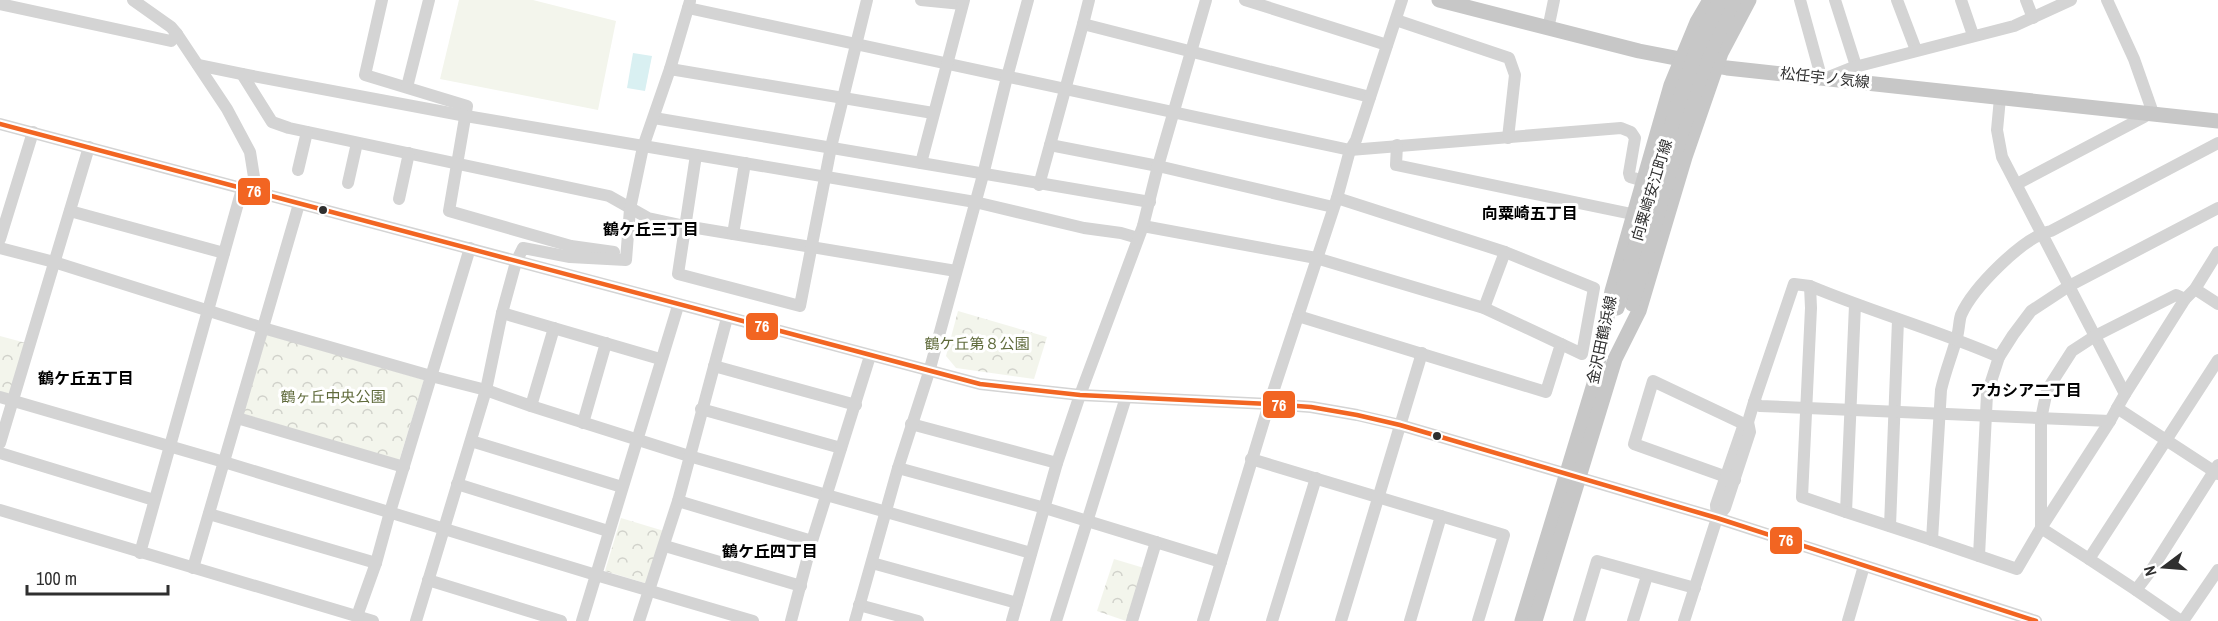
<svg xmlns="http://www.w3.org/2000/svg" width="2218" height="621" font-family="'Archivo Narrow','Noto Sans JP',sans-serif">
	<style>
		.park { fill: url(#park-crowns) }
		.pitch { fill: #f3f5ec }
		.water { fill: #d9f0f2 }
		.lines { fill: none; stroke-linecap: round; stroke-linejoin: round }
		.minor { stroke: #d4d4d4; stroke-width: 12 }
		.major { stroke: #c7c7c7; stroke-width: 15 }
		.major-bridge { stroke: #c7c7c7; stroke-width: 15 }
		.bus-1-casing { stroke: #fff; stroke-width: 9 }
		.bus-1 { stroke: #f26522; stroke-width: 4.5 }
		.bus-dot { fill: #2f2f2f; stroke: #fff; stroke-width: 2 }
		.labels { text-anchor: middle; stroke-width: 6; stroke-linejoin: round; paint-order: stroke }
		.street-label { font-size: 15px; fill: #2f2f2f; stroke: #fff }
		.park-label { font-size: 15px; fill: #606b3c; stroke: #fff }
		.neighbourhood-label { font-size: 16px; font-weight: bold; fill: #000; stroke: #fff }
		.line-badge { stroke: #fff; stroke-width: 2 }
		.badge-label { font-size: 16px; text-anchor: middle; font-weight: bold; fill: #fff }
	</style>
	<defs>
		<pattern id="park-crowns" width="20" height="18" patternUnits="userSpaceOnUse" patternTransform="scale(1.5)"><rect width="20" height="18" fill="#f3f5ec"/><path d="M2 6a3 3 0 1 1 6 0M12 15a3 3 0 1 1 6 0" fill="none" stroke="#d1d2cb"/></pattern>
	</defs>
	<rect width="100%" height="100%" fill="#fff"/>
	<g class="park">
		<polygon points="958,311 1047,337 1034,379 956,368 946,356"/>
		<polygon points="267,333 424,380 399,461 243,414"/>
		<polygon points="0,336 26,343 11,395 0,392"/>
		<polygon points="621,518 664,531 648,584 605,571"/>
		<polygon points="1114,559 1144,568 1126,621 1097,611"/>
	</g>
	<polygon class="pitch" points="459,0 533,0 616,21 598,110 440,79"/>
	<polygon class="water" points="633,53 652,56 645,91 627,88"/>
	<g class="lines">
		<g class="minor">
			<polyline points="133,0 171,27 177,34 227,109 250,152 254,177 252,191"/>
			<polyline points="382,0 365,75 467,106 449,211 571,246 614,252"/>
			<polyline points="921,0 962,4"/>
			<polyline points="1089,0 1083,24 1370,97"/>
			<polyline points="1245,0 1387,45"/>
			<polyline points="1800,0 1819,69 1818,78"/>
			<polyline points="1835,0 1856,66"/>
			<polyline points="1897,0 1916,50"/>
			<polyline points="1961,0 1973,35"/>
			<polyline points="2026,0 2033,18"/>
			<polyline points="2107,0 2134,59 2153,113"/>
			<polyline points="0,4 171,41 177,34"/>
			<polyline points="688,8 1350,150 1621,128 1631,132 1635,138 1629,173 1630,177 1644,181"/>
			<polyline points="1396,20 1509,58 1515,75 1508,138"/>
			<polyline points="1083,24 1050,145 1158,166 1333,207"/>
			<polyline points="1548,29 1554,0"/>
			<polyline points="198,65 242,74 272,122 289,128 609,196 648,218 685,226 956,271"/>
			<polyline points="670,69 933,113"/>
			<polyline points="242,74 466,116 975,202 1084,228 1121,233 1138,238"/>
			<polyline points="1826,78 1851,68 2014,26 2071,0"/>
			<polyline points="407,87 429,0"/>
			<polyline points="2000,98 1997,130 2002,157 2125,394 2117,408"/>
			<polyline points="654,118 921,163 964,0"/>
			<polyline points="0,124 980,384 1080,395 1269,404 1311,407 1357,415 1400,425 1717,518 2036,621"/>
			<path d="M2218,143L2051,231C2023,237 1973,288 1961,315C1959,321 1959,330 1957,337C1952,355 1945,372 1941,390L1932,540L1979,556L1987,394L1999,357L2013,335L2031,311L2069,286L2218,208"/>
			<polyline points="1397,145 1396,165 1627,213"/>
			<polyline points="696,155 678,274 800,306 831,147 867,0"/>
			<polyline points="921,163 1150,202"/>
			<polyline points="298,170 307,132"/>
			<polyline points="348,183 357,143"/>
			<polyline points="2017,184 2144,117 2145,112"/>
			<polyline points="1039,185 1050,145"/>
			<polyline points="1337,198 1505,252 1594,288 1582,354 1561,344"/>
			<polyline points="399,199 409,153"/>
			<polyline points="70,211 224,253"/>
			<polyline points="1143,226 1316,258 1484,308 1561,344 1546,392 1298,316"/>
			<polyline points="733,234 745,163"/>
			<polyline points="0,239 33,132"/>
			<polyline points="0,248 54,262 263,328 431,376 486,390 531,406 689,456 1031,553"/>
			<polyline points="2195,289 2218,304"/>
			<path d="M1855,305L1846,512L1802,497L1811,308L1810,286C1872,312 1937,330 1999,357"/>
			<polyline points="1484,308 1505,252"/>
			<polyline points="502,313 660,359"/>
			<polyline points="2218,360 2089,559 2136,590 2152,569 2218,465"/>
			<polyline points="714,366 856,405"/>
			<polyline points="2125,394 2185,299 2195,289 2218,252"/>
			<polyline points="0,397 224,462 596,575 753,621"/>
			<polyline points="1754,402 1794,284 1810,286"/>
			<polyline points="531,406 554,328"/>
			<polyline points="701,409 841,448"/>
			<polyline points="237,418 404,467"/>
			<polyline points="583,423 606,343"/>
			<polyline points="911,424 1057,463"/>
			<polyline points="471,441 622,487"/>
			<polyline points="0,443 89,147"/>
			<polyline points="0,453 154,500"/>
			<polyline points="1251,459 1504,535 1478,621"/>
			<polyline points="898,468 1045,508 1221,562"/>
			<polyline points="1735,480 1634,444 1653,381 1744,424 1748,422"/>
			<polyline points="457,484 608,531"/>
			<polyline points="678,501 812,541"/>
			<polyline points="0,510 373,621"/>
			<polyline points="1846,512 1932,540"/>
			<polyline points="209,514 376,563"/>
			<polyline points="1717,518 1716,505 1744,424"/>
			<polyline points="1890,526 1898,320"/>
			<polyline points="665,546 801,586"/>
			<polyline points="140,553 242,189"/>
			<polyline points="1979,556 2017,569 2041,528 2041,419 2047,390 2072,351 2095,336 2176,295 2185,299"/>
			<polyline points="2089,559 2041,528 2110,421"/>
			<polyline points="872,563 1017,603"/>
			<polyline points="193,568 299,204"/>
			<polyline points="428,580 561,621"/>
			<polyline points="2136,590 2181,621"/>
			<polyline points="859,605 918,621"/>
			<polyline points="357,616 376,563 390,512 470,248"/>
			<polyline points="416,621 486,390 502,313 516,262 523,248 570,257 626,260 630,209 643,147 670,69 690,1"/>
			<polyline points="582,621 678,306"/>
			<polyline points="639,621 678,501 727,318"/>
			<polyline points="791,621 812,541 870,356"/>
			<polyline points="855,621 898,468 929,372 983,175 1007,77 1028,0"/>
			<polyline points="1012,621 1057,463 1080,395 1143,226 1158,166 1206,0"/>
			<polyline points="1056,621 1126,397"/>
			<polyline points="1132,621 1156,542"/>
			<polyline points="1203,621 1269,404 1337,198 1350,150 1356,140 1402,0"/>
			<polyline points="1272,621 1316,478"/>
			<polyline points="1341,621 1422,353"/>
			<polyline points="1410,621 1441,516"/>
			<polyline points="1579,621 1597,561 1695,588"/>
			<polyline points="1633,621 1647,576"/>
			<polyline points="1684,621 1717,518 1725,508 1750,432 1748,422 1754,402 1760,406 2110,421 2117,408 2218,474"/>
			<polyline points="1848,621 1864,566"/>
			<polyline points="2183,621 2218,570"/>
		</g>
		<g class="major">
			<polyline points="1439,0 1639,51 1727,68 2218,121"/>
			<polyline points="1522,621 1594,384 1612,291 1671,85 1697,22 1710,0"/>
			<polyline points="1535,621 1615,359 1639,311 1685,157 1721,53 1749,0"/>
		</g>
		<g class="major-bridge">
			<path d="M1632,304C1662,201 1686,96 1734,0"/>
			<polyline points="1617,308 1678,104 1696,52 1720,0"/>
		</g>
		<g class="bus-1-casing">
			<polyline id="bus-1" points="0,124 980,384 1080,395 1269,404 1311,407 1357,415 1400,425 1717,518 2036,621"/>
		</g>
		<use href="#bus-1" class="bus-1"/>
	</g>
	<g class="bus-dot">
		<circle cx="323" cy="210" r="5"/>
		<circle cx="1437" cy="436" r="5"/>
	</g>
	<g class="labels">
		<g class="street-label">
			<text transform="translate(1825 78) rotate(6)" y="5">松任宇ノ気線</text>
			<text transform="translate(1652 190) rotate(-73)" y="5">向粟崎安江町線</text>
			<text transform="translate(1602 340) rotate(-78)" y="5">金沢田鶴浜線</text>
		</g>
		<g class="park-label">
			<text x="977" y="349">鶴ケ丘第８公園</text>
			<text x="333" y="402">鶴ヶ丘中央公園</text>
		</g>
		<g class="neighbourhood-label">
			<text x="1530" y="219">向粟崎五丁目</text>
			<text x="651" y="235">鶴ケ丘三丁目</text>
			<text x="86" y="384">鶴ケ丘五丁目</text>
			<text x="2026" y="396">アカシア二丁目</text>
			<text x="770" y="557">鶴ケ丘四丁目</text>
		</g>
	</g>
	<g class="line-badge">
		<rect x="237" y="177" width="34" height="29" rx="6" fill="#f26522"/>
		<rect x="745" y="312" width="34" height="29" rx="6" fill="#f26522"/>
		<rect x="1262" y="390" width="34" height="29" rx="6" fill="#f26522"/>
		<rect x="1769" y="526" width="34" height="29" rx="6" fill="#f26522"/>
	</g>
	<g class="badge-label">
		<text x="254" y="197">76</text>
		<text x="762" y="332">76</text>
		<text x="1279" y="411">76</text>
		<text x="1786" y="546">76</text>
	</g>
	<g transform="translate(2164 567) rotate(254)" stroke="#ffffff" stroke-width="4.5" paint-order="stroke">
	<path d="M0-4.5L10 22L0 15L-10 22Z" fill="#2f2f2f"/>
	<text y="-9" font-size="16" font-weight="bold" text-anchor="middle" fill="#2f2f2f">N</text>
	</g>
	<path d="M27 585v9h141v-9" fill="none" stroke="#2f2f2f" stroke-width="3"/>
	<text x="36" y="585" font-size="18" fill="#2f2f2f" stroke="#ffffff" stroke-width="4.5" paint-order="stroke">100 m</text>
</svg>
